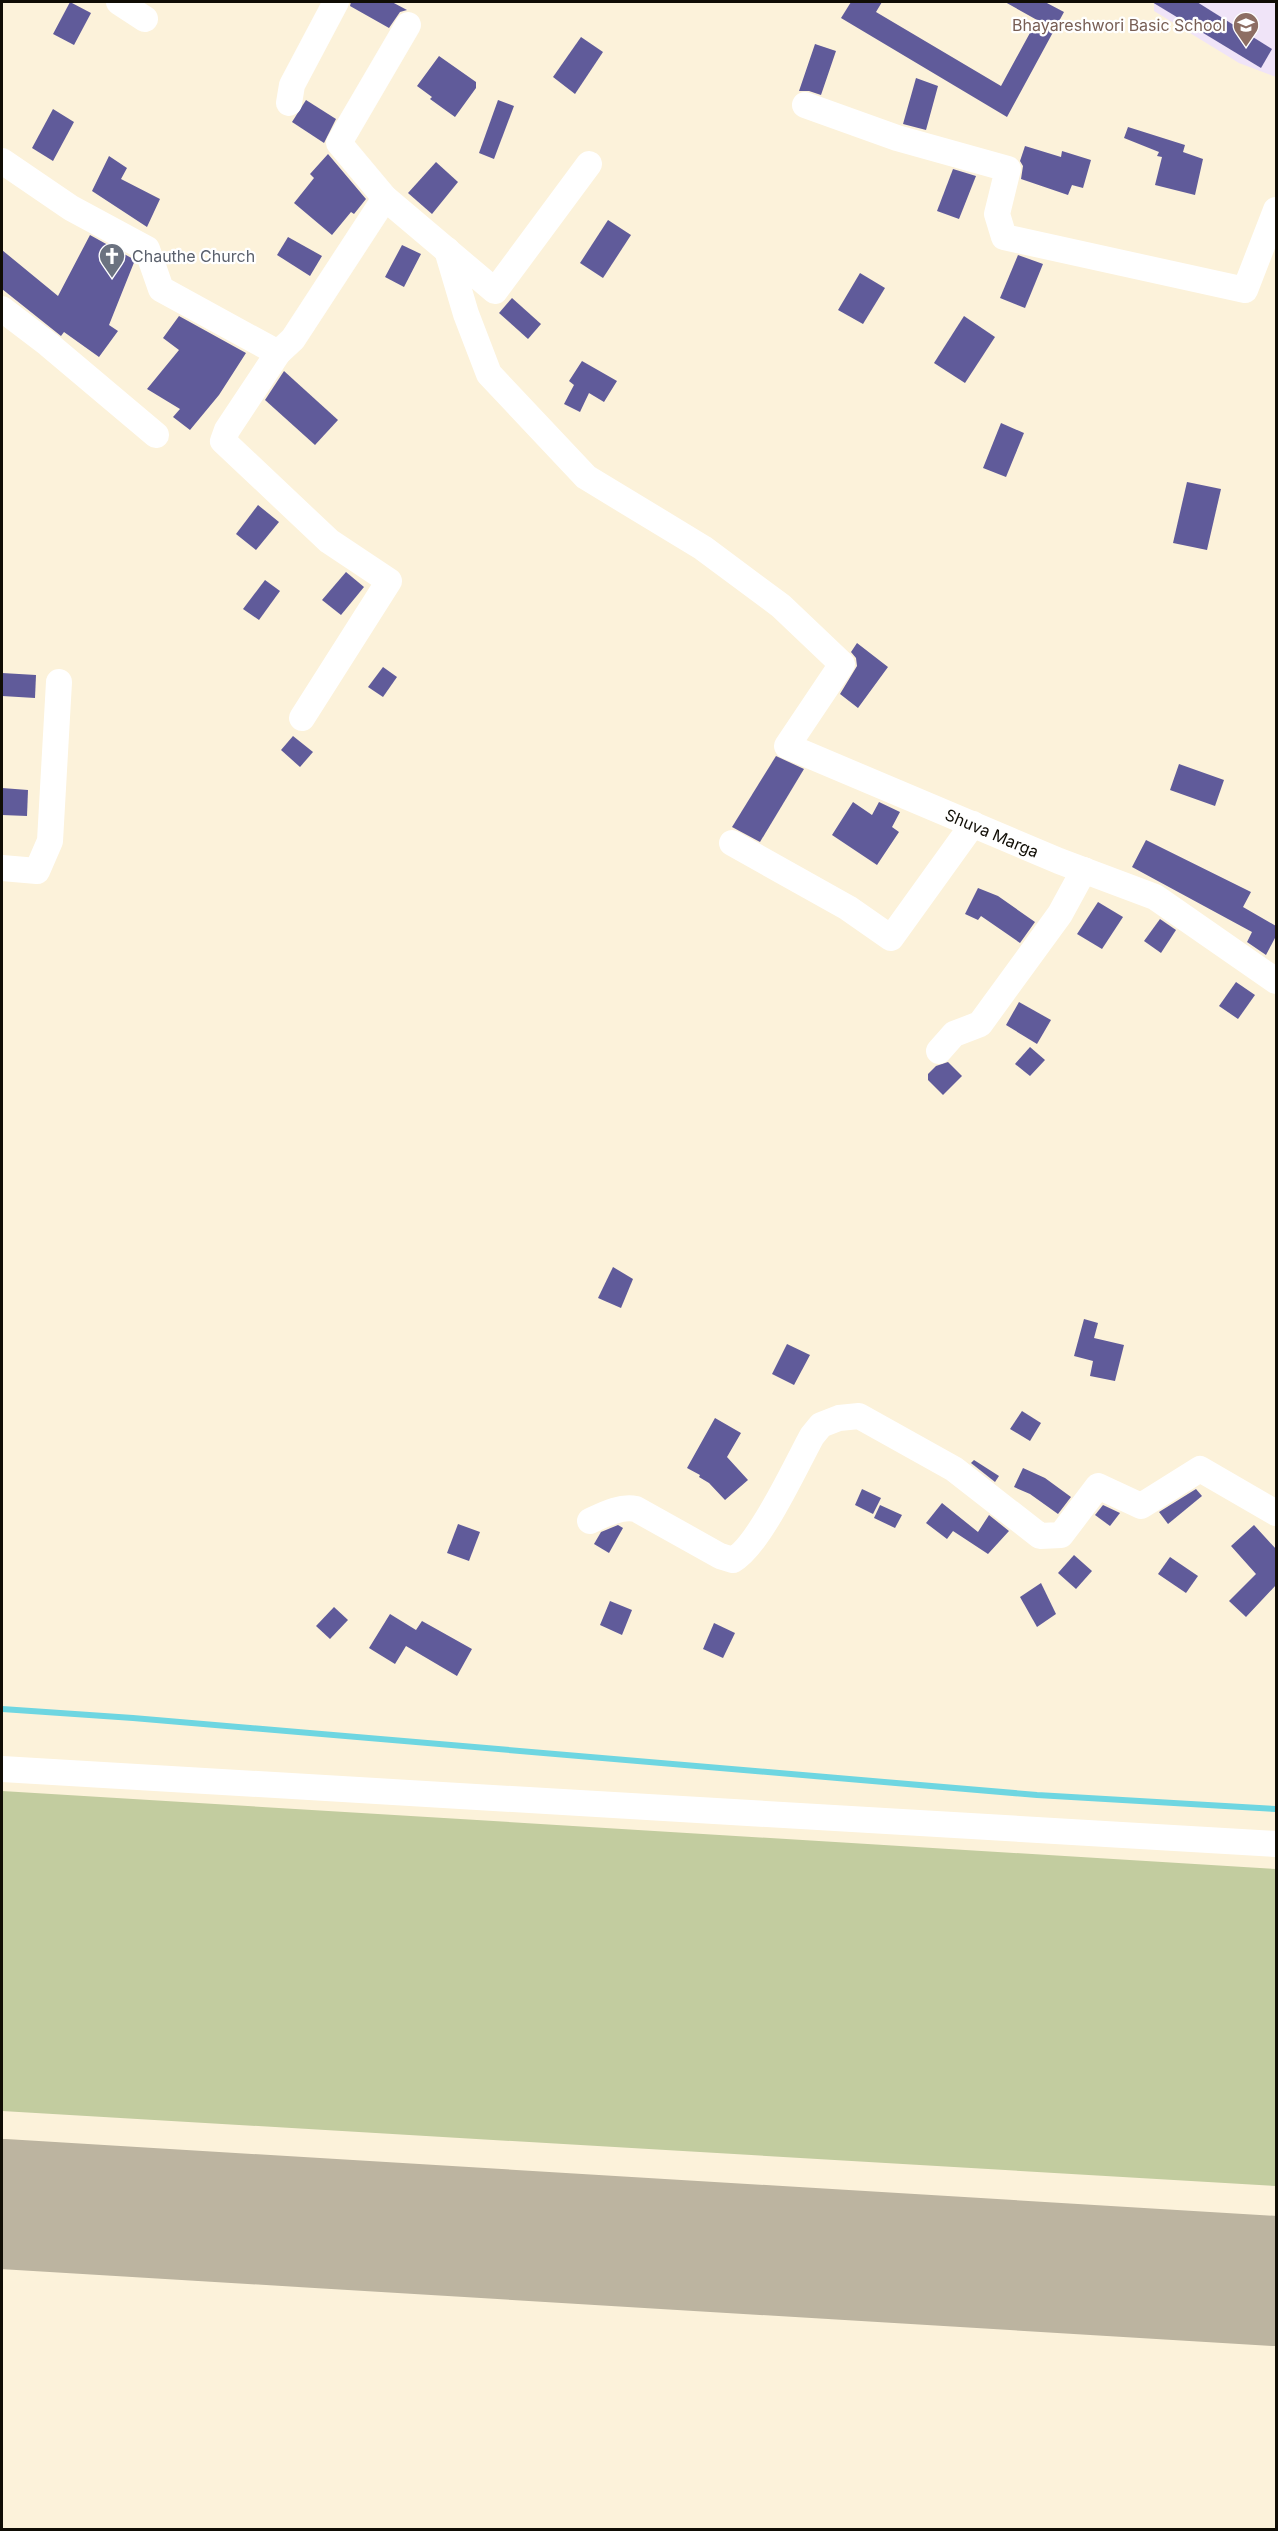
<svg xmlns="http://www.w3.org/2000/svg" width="1278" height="2531" font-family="Inter,sans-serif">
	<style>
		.education { fill: #f0e4f8 }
		.green { fill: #c2cc9f }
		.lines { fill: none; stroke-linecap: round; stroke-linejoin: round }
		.stream { stroke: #6ed6e1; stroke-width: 6 }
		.runway { stroke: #bcb4a0; stroke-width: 130 }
		.building { fill: #605b9a }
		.minor { stroke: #fff; stroke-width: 26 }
		.labels { text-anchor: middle; stroke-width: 4.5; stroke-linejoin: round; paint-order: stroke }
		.education-label { font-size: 16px; fill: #785e54; stroke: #fff; text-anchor: end }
		.worship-label { font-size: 16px; fill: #5b616d; stroke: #fff; text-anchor: start }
		.street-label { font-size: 16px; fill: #100d05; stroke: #fff }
	</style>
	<rect width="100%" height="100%" fill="#fcf2da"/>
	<polygon class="education" points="1154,2 1276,2 1276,77 1239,63 1154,11"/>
	<polygon class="green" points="2,1791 1276,1869 1276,2186 2,2111"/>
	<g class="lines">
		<polyline class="stream" points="2,1709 133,1718 1037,1795 1276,1809"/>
		<polyline class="runway" points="2,2204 1276,2281"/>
	</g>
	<g class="building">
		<polygon points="70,2 91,13 74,45 53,34"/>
		<polygon points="351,2 392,2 407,10 400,12 389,28 350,6"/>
		<polygon points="851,2 882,2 876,12 1001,86 1037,20 1005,2 1045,2 1064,12 1007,117 841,18"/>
		<polygon points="1152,2 1197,2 1272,49 1261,68"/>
		<polygon points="581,37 603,52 575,94 553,77"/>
		<polygon points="815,44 836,51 821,95 809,91 799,91"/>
		<polygon points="439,56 476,82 476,88 455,117 430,99 432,97 417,86"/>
		<polygon points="916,78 938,86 926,130 903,124"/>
		<polygon points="306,100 336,119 324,143 292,122"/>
		<polygon points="498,100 514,106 494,159 479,153"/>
		<polygon points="53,109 74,122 53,161 32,148"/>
		<polygon points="1128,127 1185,145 1183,152 1203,159 1195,195 1155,185 1162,157 1157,156 1159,152 1124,138"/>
		<polygon points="1025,146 1061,157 1062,151 1091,160 1083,188 1072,185 1068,195 1021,179 1023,166 1020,161"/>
		<polygon points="328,154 366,199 354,214 351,212 332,235 294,203 314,178 310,174"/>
		<polygon points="109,156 127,168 121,179 160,199 147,227 92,191"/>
		<polygon points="436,162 458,182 432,214 408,193"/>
		<polygon points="953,169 976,176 959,219 937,211"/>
		<polygon points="608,220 631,235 603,278 580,263"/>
		<polygon points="90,235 135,260 109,325 118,331 99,357 64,332 61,336 2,289 2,250 58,296"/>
		<polygon points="288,237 322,256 310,276 277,255"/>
		<polygon points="402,245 421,254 404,287 385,277"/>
		<polygon points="1018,255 1043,264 1025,308 1000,298"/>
		<polygon points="860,273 885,288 863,324 838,310"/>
		<polygon points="512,298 541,324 528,339 499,313"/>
		<polygon points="179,316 246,353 219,395 190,430 173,417 180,409 147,389 179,350 163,338"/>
		<polygon points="964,316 995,337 965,383 934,363"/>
		<polygon points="582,361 617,381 604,402 589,393 580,412 564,404 574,385 569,381"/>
		<polygon points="284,371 338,420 315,445 265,400"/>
		<polygon points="1001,423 1024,433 1006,477 983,468"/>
		<polygon points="1187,482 1221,489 1207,550 1173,543"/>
		<polygon points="258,505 279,522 256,550 236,534"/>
		<polygon points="346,572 364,587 341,615 322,600"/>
		<polygon points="265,580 280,591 259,620 243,609"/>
		<polygon points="857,643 888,667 858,708 840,694 857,666 856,658 851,652"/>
		<polygon points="383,667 397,677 383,697 368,687"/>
		<polygon points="2,673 36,675 35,698 2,696"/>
		<polygon points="293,736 313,752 300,767 281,750"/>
		<polygon points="776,756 804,769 760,842 732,827"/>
		<polygon points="1179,764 1224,780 1215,806 1170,790"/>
		<polygon points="2,788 28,790 27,816 2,815"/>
		<polygon points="853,802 872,815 879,802 900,812 892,827 899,832 877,865 832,835"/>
		<polygon points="1146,840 1251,892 1243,907 1276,926 1276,936 1266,955 1247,942 1252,932 1132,867"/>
		<polygon points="978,888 998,896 1035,922 1020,943 981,916 978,920 965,914"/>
		<polygon points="1098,902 1123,917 1102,949 1077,934"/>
		<polygon points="1160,919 1176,930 1161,953 1144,941"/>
		<polygon points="1236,982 1255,995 1238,1019 1219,1006"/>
		<polygon points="1019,1002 1051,1020 1037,1044 1006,1025"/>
		<polygon points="1030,1047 1045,1060 1030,1076 1015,1064"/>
		<polygon points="948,1062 962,1076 943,1095 928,1080 928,1074 936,1066"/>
		<polygon points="613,1267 633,1279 621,1308 598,1298"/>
		<polygon points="1084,1319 1098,1323 1094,1338 1124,1345 1115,1381 1090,1376 1093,1361 1074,1356"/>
		<polygon points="787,1344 810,1355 794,1385 772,1374"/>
		<polygon points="1022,1411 1041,1423 1030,1441 1010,1429"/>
		<polygon points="715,1418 741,1433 727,1457 748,1480 725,1500 709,1483 699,1477 700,1475 687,1468"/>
		<polygon points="974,1460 999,1476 995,1482 971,1463"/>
		<polygon points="1023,1468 1045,1478 1071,1497 1058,1514 1030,1494 1014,1487"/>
		<polygon points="862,1489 881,1498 873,1514 855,1505"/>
		<polygon points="1196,1489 1202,1496 1168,1524 1159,1512"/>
		<polygon points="942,1503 978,1532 989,1515 1009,1531 988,1554 953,1531 947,1539 926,1523"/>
		<polygon points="880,1505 902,1515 895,1528 874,1518"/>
		<polygon points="1103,1505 1120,1513 1110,1526 1095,1515"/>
		<polygon points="458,1524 480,1532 469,1561 447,1553"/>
		<polygon points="618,1525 623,1528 609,1553 594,1544 601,1532"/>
		<polygon points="1254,1525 1276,1549 1276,1585 1246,1617 1229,1601 1256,1574 1231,1546"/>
		<polygon points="1074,1555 1092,1571 1076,1589 1058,1573"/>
		<polygon points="1170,1557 1198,1576 1186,1593 1158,1574"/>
		<polygon points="1041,1583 1056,1614 1037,1627 1020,1597"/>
		<polygon points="610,1601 632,1610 622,1635 600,1625"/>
		<polygon points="334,1607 348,1620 330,1639 316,1626"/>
		<polygon points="390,1614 416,1630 422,1621 472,1649 457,1676 406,1646 395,1664 369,1648"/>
		<polygon points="714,1623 735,1633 723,1658 703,1649"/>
	</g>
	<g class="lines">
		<g class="minor">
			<polyline points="119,2 145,19"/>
			<polyline points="289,103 292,85 336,2"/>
			<polyline points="805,105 897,138 1008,169 997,214 1004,237 1245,290 1276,210"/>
			<polyline points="2,161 71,208 147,249 161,289 278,353 227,430 223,441 329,541 389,581 302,718"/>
			<polyline points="385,198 495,291 589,164"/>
			<polyline points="447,250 466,314 489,374 586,477 703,548 781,606 842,664 787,746 1059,861 1155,897 1276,981"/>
			<polyline points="2,309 48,344 156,435"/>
			<polyline points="278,353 293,339 385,198 339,143 408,25"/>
			<polyline points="732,843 848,908 891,938 973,824"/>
			<polyline points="2,868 37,871 50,841 59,682"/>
			<polyline points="939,1051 954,1034 980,1024 1060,914 1084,870"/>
			<path d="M590,1521C605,1514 620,1506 636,1509L720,1556L733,1560C759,1546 796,1465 812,1436L821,1425L839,1418L859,1416L954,1469L1040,1536L1061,1535L1098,1486L1141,1506L1200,1469L1276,1513"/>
			<polyline points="2,1769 1276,1844"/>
		</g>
	</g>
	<defs>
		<g id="school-pin" transform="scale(1.35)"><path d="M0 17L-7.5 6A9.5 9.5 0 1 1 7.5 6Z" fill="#8d6e63" stroke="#fff"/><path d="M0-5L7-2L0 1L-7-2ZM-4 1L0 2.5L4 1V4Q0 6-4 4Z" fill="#fff"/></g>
		<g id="church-pin" transform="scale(1.35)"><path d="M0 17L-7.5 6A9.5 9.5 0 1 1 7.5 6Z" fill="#6b7280" stroke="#fff"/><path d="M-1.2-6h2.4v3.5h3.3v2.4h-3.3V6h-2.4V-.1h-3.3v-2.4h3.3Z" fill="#fff"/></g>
	</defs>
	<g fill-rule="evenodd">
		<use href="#school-pin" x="1246" y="25"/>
		<use href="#church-pin" x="112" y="256"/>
	</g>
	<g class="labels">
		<g class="education-label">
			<text x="1226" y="31">Bhayareshwori Basic School</text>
		</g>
		<g class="worship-label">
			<text x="132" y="262">Chauthe Church</text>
		</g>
		<g class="street-label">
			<text transform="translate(992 833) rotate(23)" y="6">Shuva Marga</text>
		</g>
	</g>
	<rect width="1278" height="2531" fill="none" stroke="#100d05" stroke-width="6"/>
</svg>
